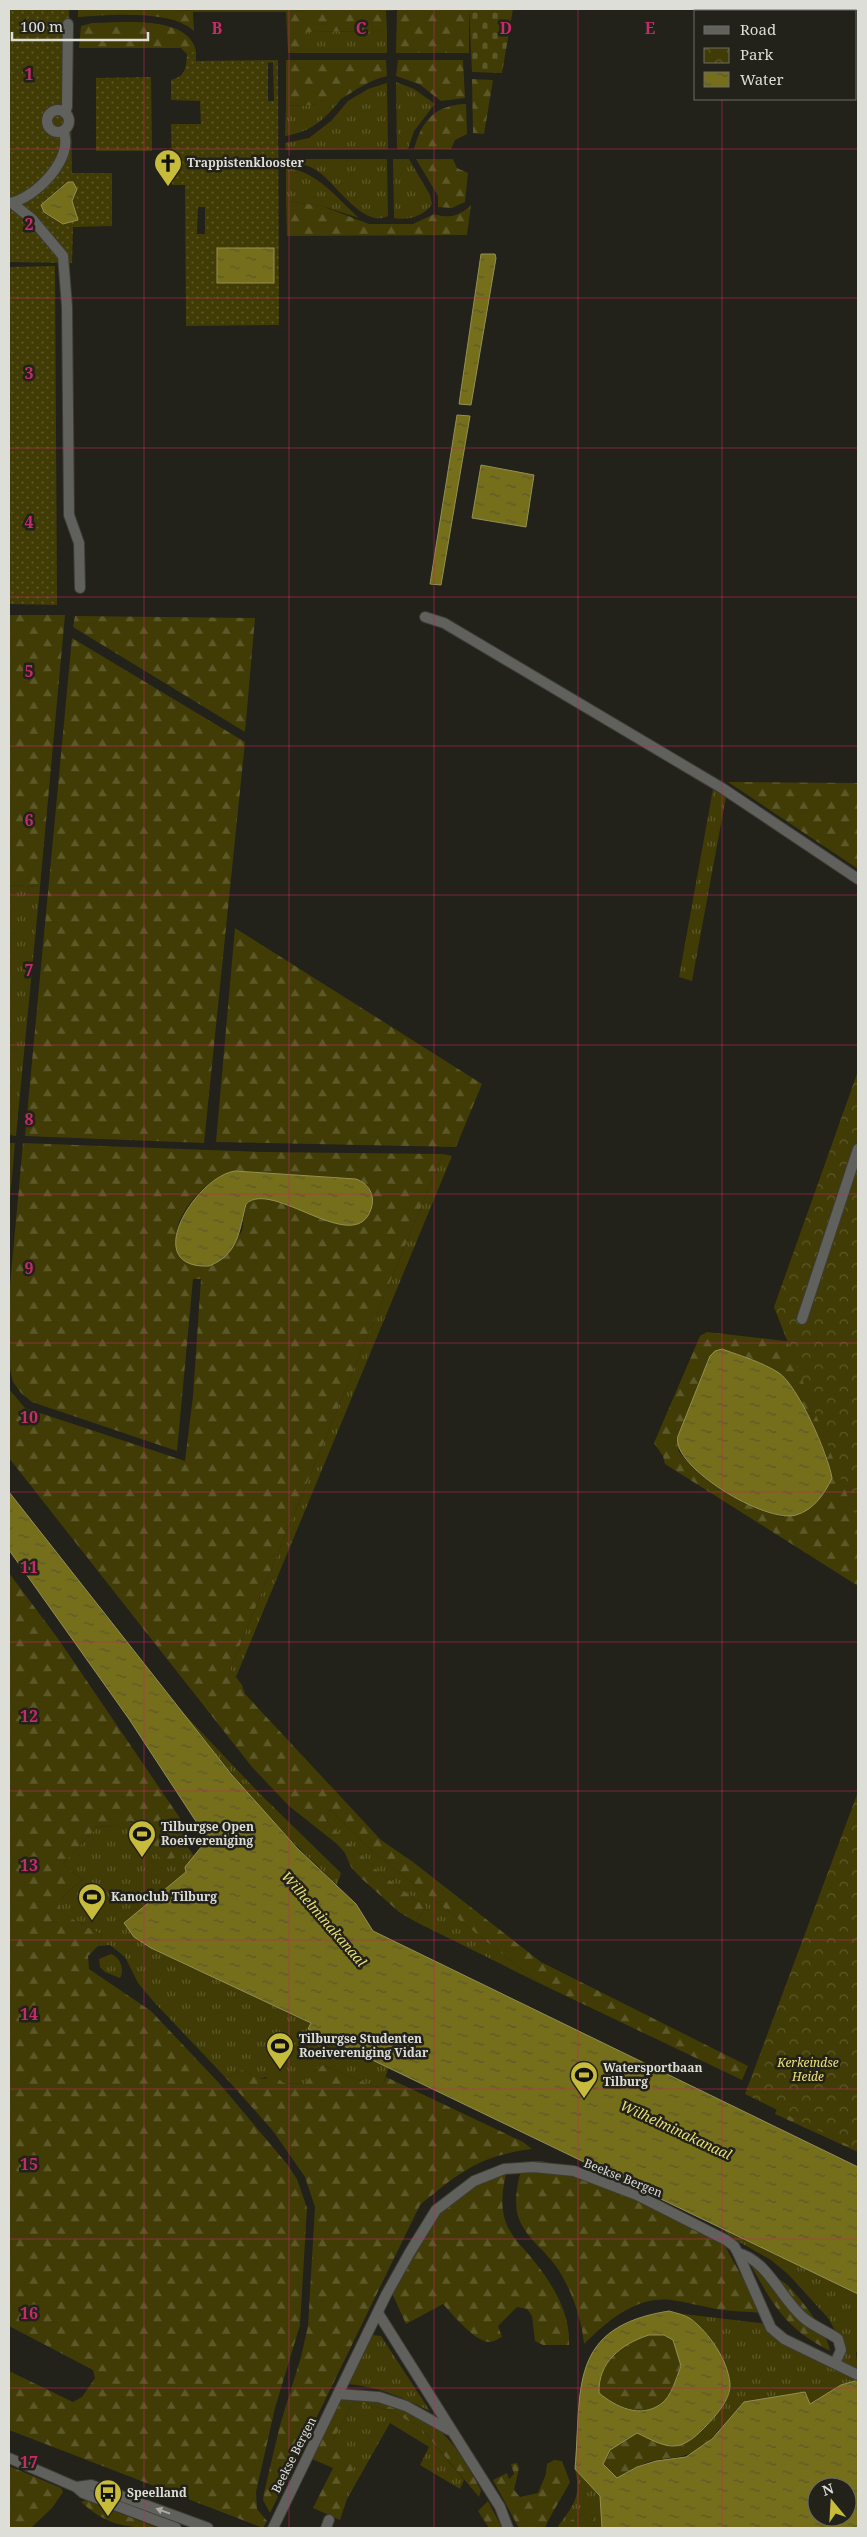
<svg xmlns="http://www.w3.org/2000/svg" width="867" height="2537" font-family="'Noto Serif',serif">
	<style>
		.grass { fill: url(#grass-tufts) }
		.forest { fill: url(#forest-firs); fill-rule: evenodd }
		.cemetery { fill: url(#cemetery-stones) }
		.park { fill: url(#park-crowns) }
		.garden { fill: url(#garden-dots); fill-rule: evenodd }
		.water { fill: url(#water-ripples); stroke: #949053; fill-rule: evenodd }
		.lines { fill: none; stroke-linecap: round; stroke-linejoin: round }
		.street-casing { stroke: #3c3b35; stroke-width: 12 }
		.street { stroke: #60605c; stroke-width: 10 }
		.oneway { fill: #acaca6 }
		.grid { fill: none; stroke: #c52c68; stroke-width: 1; stroke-opacity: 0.55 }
		.labels { text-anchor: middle; stroke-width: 5; stroke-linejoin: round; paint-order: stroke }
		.poi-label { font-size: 12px; font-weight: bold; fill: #deded8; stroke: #22211a; text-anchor: start }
		.park-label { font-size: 12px; font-style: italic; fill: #ede376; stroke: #22211a }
		.street-label { font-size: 12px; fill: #deded8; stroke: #22211a }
		.water-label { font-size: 14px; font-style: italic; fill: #e9df72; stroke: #22211a }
		.grid-label { font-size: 16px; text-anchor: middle; font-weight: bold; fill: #c52c68; stroke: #22211a; stroke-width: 5; stroke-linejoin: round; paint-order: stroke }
	</style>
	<defs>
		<pattern id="grass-tufts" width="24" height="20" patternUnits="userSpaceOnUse" patternTransform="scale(1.25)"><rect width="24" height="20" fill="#413c05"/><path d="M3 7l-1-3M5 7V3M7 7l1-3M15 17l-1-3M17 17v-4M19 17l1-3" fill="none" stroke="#5c5829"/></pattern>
		<pattern id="forest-firs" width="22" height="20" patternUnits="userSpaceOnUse" patternTransform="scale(1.25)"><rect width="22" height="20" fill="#413c05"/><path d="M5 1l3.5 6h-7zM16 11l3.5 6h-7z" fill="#5c5829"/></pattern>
		<pattern id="cemetery-stones" width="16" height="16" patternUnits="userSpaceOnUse" patternTransform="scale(1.25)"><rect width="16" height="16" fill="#413c05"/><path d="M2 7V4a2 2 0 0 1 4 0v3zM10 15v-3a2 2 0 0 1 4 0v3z" fill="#5c5829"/></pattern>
		<pattern id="park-crowns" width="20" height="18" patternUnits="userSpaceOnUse" patternTransform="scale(1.25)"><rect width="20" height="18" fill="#413c05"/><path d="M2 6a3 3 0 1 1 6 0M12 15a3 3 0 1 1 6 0" fill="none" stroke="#5c5829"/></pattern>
		<pattern id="garden-dots" width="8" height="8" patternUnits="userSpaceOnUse" patternTransform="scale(1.25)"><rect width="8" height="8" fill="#413c05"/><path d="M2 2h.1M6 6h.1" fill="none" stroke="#5c5829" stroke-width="1.8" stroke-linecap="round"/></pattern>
		<pattern id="water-ripples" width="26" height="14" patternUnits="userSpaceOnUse" patternTransform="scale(1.25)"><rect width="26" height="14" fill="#756e1a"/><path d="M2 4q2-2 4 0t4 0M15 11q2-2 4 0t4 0" fill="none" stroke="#5c582e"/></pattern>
	</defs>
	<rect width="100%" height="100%" fill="#22211a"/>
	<g class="grass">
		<polygon points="387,31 387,53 304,53 304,32"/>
		<polygon points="396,82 414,89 435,104 414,131 408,149 397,149"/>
		<polygon points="387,83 388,149 286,150 285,143 309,138 331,121 348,101 368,89"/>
		<path d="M341,99C325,119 312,132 285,136L286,106L313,105Z"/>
		<path d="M286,159H387L388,216C364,229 336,184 319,172C309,165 298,162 286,162Z"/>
		<path d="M393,159H409L430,195L432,204C424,216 408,221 394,218Z"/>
		<path d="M286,168C316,170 338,199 359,218L322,206L286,201Z"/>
		<polygon points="713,789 726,797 692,981 679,977"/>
		<polygon points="9,885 40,887 16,1136 9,1135"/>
		<polygon points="443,1154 452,1156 236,1677 230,1669"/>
		<polygon points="171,1700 259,1793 341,1873 337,1885 271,1821"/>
		<polygon points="330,1809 371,1850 539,1983 416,1922 426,1907 380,1873 327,1822"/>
		<path d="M130,1821L153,1842L184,1849L185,1844L195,1857L185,1867L186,1872L124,1923L151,1948L382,2057L389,2066L383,2085L375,2087L323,2065L314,2071L305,2084L284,2083L265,2077L261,2079L242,2070L226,2078L153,2001L138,1983L125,1957L110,1945L98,1946L102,1935C69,1915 36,1912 83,1880L63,1864L98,1826L110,1827Z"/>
		<path d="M111,1954C120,1957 125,1970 120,1978L105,1972L100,1967L99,1959Z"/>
		<polygon points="702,2212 858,2287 858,2349 856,2353 858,2370 839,2361 836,2333 829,2319 789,2275 771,2260 734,2239"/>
		<path d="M675,2313L769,2324L858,2380L841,2385L809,2404L744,2402L708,2442L702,2430C713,2419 730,2401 730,2384C729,2364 707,2329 690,2318C685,2316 680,2314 675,2313Z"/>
		<path d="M372,2335L381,2336L430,2411C401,2397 380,2387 348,2384Z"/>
		<polygon points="354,2402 388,2410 420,2427 464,2480 460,2489 420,2465 429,2447 390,2423 347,2499 340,2495 333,2440"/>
		<path d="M575,2469L600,2496L602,2528H595L591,2513L588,2511L568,2522V2528H557C573,2505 582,2498 575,2469Z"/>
	</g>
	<g class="forest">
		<path d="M78,9H469V53H396L397,10L386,11L387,31L304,32V53H288L286,12H193L194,31C171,9 108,15 78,17Z"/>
		<path d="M92,23C120,23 188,14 196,51L187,54L181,48H79L81,26Z"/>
		<path d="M286,60H386L387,76C369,80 356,90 341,99C328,106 300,105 286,106Z"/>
		<polygon points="398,60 463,60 465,98 441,101 419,84 396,76"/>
		<polygon points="472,79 493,80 484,134 473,133"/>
		<path d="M466,104L467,134L455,140L451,149H414C422,120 435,105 466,104Z"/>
		<polygon points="416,159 453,159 457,168 468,173 465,202 452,208 438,207 438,196"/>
		<path d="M286,201L322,206L369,224H413L434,214C448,219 460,216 471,205L467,235L287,236Z"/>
		<polygon points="9,615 65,615 40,887 9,885"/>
		<polygon points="75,616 255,618 245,732 73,627"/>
		<polygon points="72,638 245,742 204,1143 25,1136"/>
		<polygon points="728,782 858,783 858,869 740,790"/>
		<polygon points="235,928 482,1084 456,1147 216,1142"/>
		<polygon points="9,1143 15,1143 9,1210"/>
		<path d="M23,1143L264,1152L443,1154L230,1669L242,1685L245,1694L381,1840L413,1862L541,1962L748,2066L742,2080L539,1983L371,1850L330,1809L327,1822L380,1873L426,1907L416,1922L399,1912L362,1879L351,1867L345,1853L337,1844L289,1806L252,1767L9,1458V1389L25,1408L185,1461L193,1396L201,1279H193L177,1451L32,1402L21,1393L13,1382L9,1365V1297ZM235,1171L356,1179L340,1225C314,1216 283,1198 254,1198L246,1204L242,1231L228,1253L190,1263C151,1237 203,1176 235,1171Z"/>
		<path d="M707,1332L794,1342L858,1335V1586L665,1464L663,1456L654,1443L700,1336ZM804,1409L826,1454L832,1478L783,1517C745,1506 701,1484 678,1450Z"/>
		<path d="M9,1573L59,1640L186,1827L187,1837L182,1856L161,1861L153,1842L131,1821L110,1827L98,1826L63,1864L83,1880C36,1912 70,1915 102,1935L98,1946L88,1956L89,1969L151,2011L219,2083L287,2164L297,2179L307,2208L300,2325L275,2408L256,2492L257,2509L267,2521L263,2528L9,2430V2371L73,2402L82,2397L95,2378L93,2370L9,2326Z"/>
		<path d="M323,2065L375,2087L383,2085L386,2077L523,2142L532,2149C481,2155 458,2173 420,2205L270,2513L263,2500L264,2493L280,2425L301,2357L308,2326L315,2207L305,2177L273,2131L226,2078L242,2070L261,2079L275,2077L284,2083L305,2084L314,2071Z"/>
		<polygon points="777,2109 858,2139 858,2152 775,2114"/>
		<path d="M542,2161C603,2175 661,2210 716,2239L725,2246L762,2313C747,2311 732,2312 716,2309C701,2306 686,2302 671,2300C635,2296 607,2322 584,2344C582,2319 570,2285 555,2265C542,2247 522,2235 517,2212C514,2196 519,2178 523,2162Z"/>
		<path d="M508,2166C504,2182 500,2199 504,2216C507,2231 519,2244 529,2255C550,2280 571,2311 569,2345H543L535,2341L532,2316L527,2309L517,2307L498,2326L502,2337C499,2338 494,2342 490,2342C476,2343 452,2314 443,2304L406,2324L392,2293C408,2259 431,2211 463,2190C477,2181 493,2174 508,2166Z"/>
		<path d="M750,2264C761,2271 776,2276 785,2283C798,2294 829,2335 830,2351C785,2328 774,2306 750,2264Z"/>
		<path d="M649,2335H664L674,2340L681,2365C676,2377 672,2396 661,2404C640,2419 616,2407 599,2393C598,2361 621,2344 649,2335Z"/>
		<path d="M343,2395C381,2401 423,2410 450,2441C462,2455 472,2474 481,2490L479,2497L420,2427L388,2410L354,2402L333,2440L360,2455L340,2495L347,2499L340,2520L313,2508L333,2468L312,2459Z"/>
		<path d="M702,2430L708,2442C686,2459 681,2456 656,2460C642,2463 629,2471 616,2479L603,2463L610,2450L637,2433C664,2445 677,2450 702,2430Z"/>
		<path d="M554,2460L562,2461L570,2482C562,2498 552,2511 545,2528H519L493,2480L507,2473L509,2479L514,2474L511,2464L517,2463L519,2468L514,2490L520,2497L538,2493L546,2474L547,2464Z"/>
		<polygon points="9,2466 61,2488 63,2492 52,2508 31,2528 9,2528"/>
		<path d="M86,2500L158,2528C126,2528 106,2525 81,2502Z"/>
		<polygon points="488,2501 502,2528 489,2528 478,2511"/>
		<polygon points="588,2511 591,2512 595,2528 568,2528 568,2522"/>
	</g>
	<polygon class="cemetery" points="469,9 513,9 502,73 472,72"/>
	<g class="park">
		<polygon points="858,1071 858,1523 774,1307"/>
		<polygon points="858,1792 858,2150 745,2094"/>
	</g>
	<g class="garden">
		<path d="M9,9H69L72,173H112V226L73,227L72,263L9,262ZM73,182L77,189L72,201L77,220L63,224L44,212C52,198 57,187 73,182Z"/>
		<path d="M196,51V61L278,60L279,325L186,326L185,185H172L171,124H201L200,101L171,100V80C186,76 186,68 187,54ZM273,62L274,101H268V63ZM198,207H205V234H197Z"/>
		<polygon points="151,77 152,151 96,151 96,78"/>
		<polygon points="55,266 57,605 9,604 9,267"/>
	</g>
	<g class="water">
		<polygon points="68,182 73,182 77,189 72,201 78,220 63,224 44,212 41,205"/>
		<rect x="217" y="248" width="57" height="35"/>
		<polygon points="481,254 495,254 496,258 471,405 459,404"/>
		<polygon points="457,415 470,416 441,585 430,584"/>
		<polygon points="481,465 534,475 526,527 472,518"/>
		<path d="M235,1171L356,1179C368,1183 376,1195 371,1209C355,1258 272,1178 246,1204C239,1231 239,1254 209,1266C139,1269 195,1177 235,1171Z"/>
		<path d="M722,1349C741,1356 762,1362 779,1373C798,1386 828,1454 832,1478C825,1493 814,1510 796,1515C767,1524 670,1467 678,1436L710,1356L715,1351Z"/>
		<polygon points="9,1492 231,1774 297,1848 356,1904 373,1931 858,2167 858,2294 308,2029 311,2023 151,1948 134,1937 124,1923 186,1872 185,1867 202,1846 199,1826 129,1719 9,1550"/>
		<path d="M669,2311C676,2313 685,2315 691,2319C709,2333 728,2360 730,2384C731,2400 713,2419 703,2429C695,2437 685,2446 673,2446C661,2446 648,2438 637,2433L610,2450L603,2464L617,2478L637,2467L656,2461L686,2457L712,2439L744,2402L805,2392L810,2404L841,2385L858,2380V2528H602L600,2496L575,2469C582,2389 567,2327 669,2311ZM649,2335H664L673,2340L681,2366C676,2378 672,2396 661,2404C640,2419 616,2407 599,2393C598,2362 621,2344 649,2335ZM817,2487H847V2517H817Z"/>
	</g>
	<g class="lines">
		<g class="street-casing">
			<g id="street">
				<circle cx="58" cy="121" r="11"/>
				<polyline points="65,113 67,107 68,24"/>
				<path d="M9,203C34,200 76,157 63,131"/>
				<polyline points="12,203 32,219 63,256 67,307 69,515 79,543 80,588"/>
				<polyline points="425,617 444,623 722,788 858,879"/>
				<polyline points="802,1319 858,1149"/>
				<path d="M738,2253C768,2260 782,2301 805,2319C815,2327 828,2332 838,2339L841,2350L835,2363"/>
				<polyline points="378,2313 500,2507 508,2528"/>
				<polyline points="338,2394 379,2397 406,2406 449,2430"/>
				<polyline points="9,2458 76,2487 83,2493 176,2528"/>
				<polyline points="76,2487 91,2485 208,2528"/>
				<polyline points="273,2528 386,2295 410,2252 436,2210 474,2181 504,2169 533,2167 574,2171 637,2195 726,2240 734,2246 738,2253 771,2328 784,2339 858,2375"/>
				<polyline points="326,2528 329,2520"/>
			</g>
		</g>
		<use href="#street" class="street"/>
	</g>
	<defs><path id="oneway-solid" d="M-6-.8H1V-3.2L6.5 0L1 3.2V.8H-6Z" transform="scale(1.25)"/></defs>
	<use class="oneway" href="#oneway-solid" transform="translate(163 2511) rotate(-160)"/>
	<path class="grid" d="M144,9V2528M289,9V2528M434,9V2528M578,9V2528M722,9V11M722,99V2528M9,149H858M9,298H858M9,448H858M9,597H858M9,746H858M9,895H858M9,1045H858M9,1194H858M9,1343H858M9,1492H858M9,1642H858M9,1791H858M9,1940H858M9,2089H858M9,2239H858M9,2388H858"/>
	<defs>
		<g id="church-pin" transform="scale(1.4375)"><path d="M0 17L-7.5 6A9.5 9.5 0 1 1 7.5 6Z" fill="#c7bb3c" stroke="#22211a"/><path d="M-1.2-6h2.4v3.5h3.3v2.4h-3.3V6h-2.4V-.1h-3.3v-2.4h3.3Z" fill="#111"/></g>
		<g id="stadium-pin" transform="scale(1.4375)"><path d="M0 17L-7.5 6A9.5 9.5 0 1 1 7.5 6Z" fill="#c7bb3c" stroke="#22211a"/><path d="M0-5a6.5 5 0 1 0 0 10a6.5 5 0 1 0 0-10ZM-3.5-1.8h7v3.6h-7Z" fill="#111"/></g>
		<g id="bus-pin" transform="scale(1.4375)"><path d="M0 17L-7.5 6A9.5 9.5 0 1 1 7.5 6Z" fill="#c7bb3c" stroke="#22211a"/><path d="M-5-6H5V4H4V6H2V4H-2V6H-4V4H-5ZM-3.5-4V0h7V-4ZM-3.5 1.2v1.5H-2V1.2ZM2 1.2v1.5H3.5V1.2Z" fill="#111"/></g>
	</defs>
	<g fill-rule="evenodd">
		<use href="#church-pin" x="168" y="163"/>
		<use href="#stadium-pin" x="142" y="1834"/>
		<use href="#stadium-pin" x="92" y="1897"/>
		<use href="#stadium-pin" x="280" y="2046"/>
		<use href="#stadium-pin" x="584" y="2075"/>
		<use href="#bus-pin" x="108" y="2493"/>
	</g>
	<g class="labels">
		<g class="poi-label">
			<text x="187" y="167">Trappistenklooster</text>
			<text x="161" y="1831">Tilburgse Open<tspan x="161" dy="14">Roeivereniging</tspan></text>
			<text x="111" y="1901">Kanoclub Tilburg</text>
			<text x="299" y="2043">Tilburgse Studenten<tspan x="299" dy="14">Roeivereniging Vidar</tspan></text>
			<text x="603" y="2072">Watersportbaan<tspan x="603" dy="14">Tilburg</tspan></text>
			<text x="127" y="2497">Speelland</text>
		</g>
		<g class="park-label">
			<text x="808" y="2067">Kerkeindse<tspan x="808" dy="14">Heide</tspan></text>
		</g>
		<g class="street-label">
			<text transform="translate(623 2178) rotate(22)" y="4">Beekse Bergen</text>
			<text transform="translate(294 2455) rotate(-63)" y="4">Beekse Bergen</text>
		</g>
		<g class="water-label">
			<text transform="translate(324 1919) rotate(49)" y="5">Wilhelminakanaal</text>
			<text transform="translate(676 2130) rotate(25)" y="5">Wilhelminakanaal</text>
		</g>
	</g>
	<g class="grid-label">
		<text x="217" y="34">B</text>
		<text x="361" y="34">C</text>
		<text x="506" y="34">D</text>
		<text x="650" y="34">E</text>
		<text x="29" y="80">1</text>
		<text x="29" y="230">2</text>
		<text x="29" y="379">3</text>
		<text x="29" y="528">4</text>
		<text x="29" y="677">5</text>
		<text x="29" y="826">6</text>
		<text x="29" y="976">7</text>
		<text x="29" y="1125">8</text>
		<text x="29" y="1274">9</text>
		<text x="29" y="1423">10</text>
		<text x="29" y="1573">11</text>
		<text x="29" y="1722">12</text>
		<text x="29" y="1871">13</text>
		<text x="29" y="2020">14</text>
		<text x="29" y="2170">15</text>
		<text x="29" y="2319">16</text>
		<text x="29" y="2468">17</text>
	</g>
	<rect width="867" height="2537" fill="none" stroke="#deded8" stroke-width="20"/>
	<rect x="694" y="10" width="162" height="90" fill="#22211a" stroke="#6d6d66"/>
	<rect x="704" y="26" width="25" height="8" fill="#60605c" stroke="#6d6d66"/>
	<text x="740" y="35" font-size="15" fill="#deded8">Road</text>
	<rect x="704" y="48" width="25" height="15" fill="url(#park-crowns)" stroke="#6d6d66"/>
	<text x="740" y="60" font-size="15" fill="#deded8">Park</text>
	<rect x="704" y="72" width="25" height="15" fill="url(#water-ripples)" stroke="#6d6d66"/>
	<text x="740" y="85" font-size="15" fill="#deded8">Water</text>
	<g transform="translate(832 2502) rotate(342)"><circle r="24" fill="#22211a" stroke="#6d6d66"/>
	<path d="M0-4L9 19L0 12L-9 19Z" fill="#c7bb3c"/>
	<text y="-8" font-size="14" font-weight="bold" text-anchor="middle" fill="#deded8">N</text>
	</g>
	<path d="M12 32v8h136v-8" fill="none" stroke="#deded8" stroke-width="2.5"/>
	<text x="20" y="32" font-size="15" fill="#deded8" stroke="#22211a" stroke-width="4" paint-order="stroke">100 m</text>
</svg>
